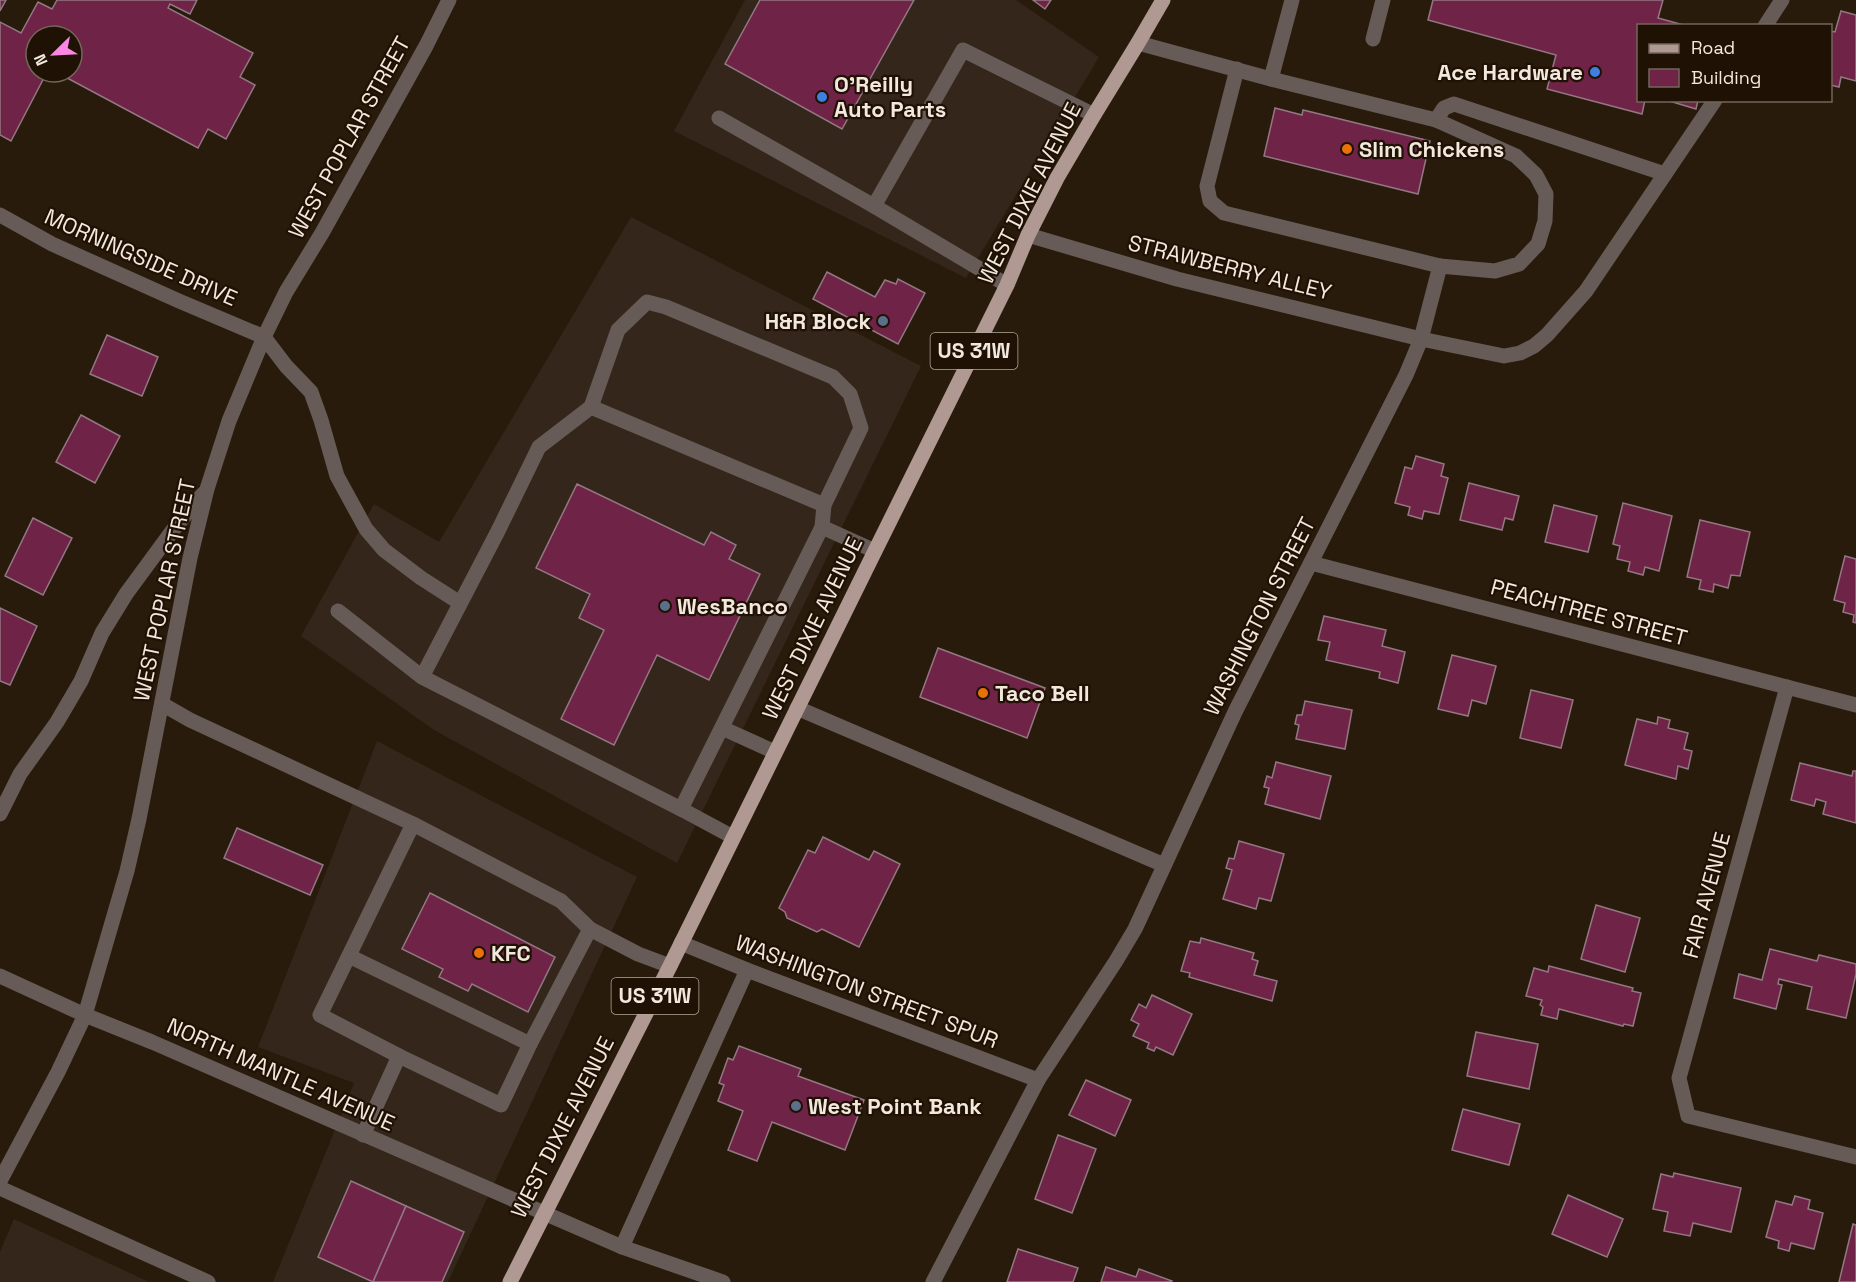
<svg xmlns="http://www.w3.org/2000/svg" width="1856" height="1282" font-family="'Space Grotesk',sans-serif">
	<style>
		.commercial { fill: #34261a }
		.building { fill: #6e2347; stroke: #927882; stroke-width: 1.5 }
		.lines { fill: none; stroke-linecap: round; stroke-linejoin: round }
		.minor { stroke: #675b58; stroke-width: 15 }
		.major { stroke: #b19993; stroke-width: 15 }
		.shop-dot { fill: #3f7fe0; stroke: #1f1103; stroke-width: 2 }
		.food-dot { fill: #e8710a; stroke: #1f1103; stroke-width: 2 }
		.service-dot { fill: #5c6f8a; stroke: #1f1103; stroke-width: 2 }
		.labels { text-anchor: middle; stroke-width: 4.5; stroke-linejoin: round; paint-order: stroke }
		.shield { fill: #1f1103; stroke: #b3a89c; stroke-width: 1.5 }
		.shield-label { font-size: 21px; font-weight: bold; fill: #f2e8de }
		.poi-label { font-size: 22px; font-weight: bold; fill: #f2e8de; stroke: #1f1103; text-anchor: start }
		.street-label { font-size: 22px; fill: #f2e8de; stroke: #1f1103 }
	</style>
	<rect width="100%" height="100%" fill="#291b0b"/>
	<g class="commercial">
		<polygon points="745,0 1016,0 1099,57 966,278 674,131"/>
		<polygon points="631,217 921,366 677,863 434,730 301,636 374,504 439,542"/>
		<polygon points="377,741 637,877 448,1282 273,1282 354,1083 258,1047"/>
		<polygon points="14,1219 149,1282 0,1282 0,1252"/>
	</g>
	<g class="building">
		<polygon points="0,0 6,0 0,11"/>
		<polygon points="57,0 197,0 190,14 170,4 168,8 253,53 240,77 255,85 226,139 208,129 198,148 56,72 72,72 72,36 36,36 36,72 47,72 11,141 0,135 0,22 21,33 38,2 52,9"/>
		<polygon points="760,0 914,0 842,129 725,64"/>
		<polygon points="1033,0 1051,0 1045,9"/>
		<polygon points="1433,0 1663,0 1658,18 1687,26 1638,26 1638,100 1645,100 1642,114 1547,89 1556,55 1428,20"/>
		<polygon points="1841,11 1856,15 1856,81 1841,77 1839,87 1830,85 1830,31 1835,32"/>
		<polygon points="1666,100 1698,100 1696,109"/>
		<polygon points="1275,108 1302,115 1303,110 1430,141 1418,194 1264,156"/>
		<polygon points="827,272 875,297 885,280 896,284 898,279 925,293 898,344 813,299"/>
		<polygon points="107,335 158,357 142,396 90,374"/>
		<polygon points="81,415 120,436 95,483 56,462"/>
		<polygon points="1416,456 1444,464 1441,476 1448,478 1439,514 1424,511 1422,519 1408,515 1410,507 1395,503 1405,467 1412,469"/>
		<polygon points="1469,483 1519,496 1513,520 1505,518 1502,530 1460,520"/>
		<polygon points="577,484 704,545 711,532 736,545 729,559 760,574 709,680 657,655 614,745 561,719 604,630 579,618 590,594 536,568"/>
		<polygon points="1623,503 1672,516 1659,571 1645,567 1643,575 1628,571 1630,562 1617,559 1620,546 1613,544"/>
		<polygon points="1554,505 1597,516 1588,552 1545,542"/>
		<polygon points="33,518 72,538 43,595 5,576"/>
		<polygon points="1700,520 1750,532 1740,576 1731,575 1728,588 1714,584 1713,592 1699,589 1701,580 1687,577"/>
		<polygon points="1845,556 1856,559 1856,623 1853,622 1854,615 1843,612 1845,603 1834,600"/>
		<polygon points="0,608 37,626 10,685 0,681"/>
		<polygon points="1324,616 1386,630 1382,646 1405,652 1398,683 1379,678 1380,672 1326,660 1330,642 1318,640"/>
		<polygon points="938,648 1045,688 1027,738 920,697"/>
		<polygon points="1452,655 1496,666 1486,704 1472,700 1468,716 1438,709"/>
		<polygon points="1531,690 1573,700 1561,748 1520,738"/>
		<polygon points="1305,701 1352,710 1345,749 1296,739 1299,725 1295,724 1297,715 1302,715"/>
		<polygon points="1658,717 1670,720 1668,728 1688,733 1684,749 1692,751 1688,769 1678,766 1676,779 1625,765 1637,719 1657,724"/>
		<polygon points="1276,762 1331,776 1320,819 1265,804 1269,788 1264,787 1267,776 1272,778"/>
		<polygon points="1800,763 1852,776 1853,771 1856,771 1856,823 1823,814 1826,802 1816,799 1814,806 1791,800"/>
		<polygon points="237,828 323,865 310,895 224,858"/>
		<polygon points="823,837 869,860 874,851 900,864 859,947 822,929 817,932 787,918 785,912 779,908 808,850 815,853"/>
		<polygon points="1239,841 1284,854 1271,901 1259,898 1256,909 1223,899 1232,870 1226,868 1229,858 1234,859"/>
		<polygon points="430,893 555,957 528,1012 472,984 468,991 439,977 443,969 402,949"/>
		<polygon points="1596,905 1640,918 1625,972 1581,959"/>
		<polygon points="1201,938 1254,953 1252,959 1258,961 1254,975 1277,981 1272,1001 1189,977 1190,973 1181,971 1190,941 1200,943"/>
		<polygon points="1770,949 1817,961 1819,955 1856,964 1856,974 1846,1018 1807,1009 1812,987 1779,979 1778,984 1782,985 1776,1009 1734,998 1739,974 1762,980"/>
		<polygon points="1549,966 1633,988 1632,991 1641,993 1633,1026 1624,1024 1623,1026 1559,1009 1557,1019 1541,1015 1543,1007 1540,1005 1542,1000 1526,996 1534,968 1548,972"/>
		<polygon points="1152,995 1192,1014 1173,1055 1156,1047 1154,1051 1147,1048 1149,1043 1133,1036 1139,1024 1131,1020 1139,1004 1146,1008"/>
		<polygon points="1476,1032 1538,1044 1529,1089 1467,1076"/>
		<polygon points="739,1046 801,1069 798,1076 864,1100 845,1150 772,1122 757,1161 728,1150 743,1111 718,1101 724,1085 719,1083 728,1058 733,1060"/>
		<polygon points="1086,1080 1131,1100 1115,1136 1069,1115"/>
		<polygon points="1463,1109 1520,1124 1509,1165 1452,1150"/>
		<polygon points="1058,1135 1096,1149 1072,1213 1035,1199"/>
		<polygon points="1674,1173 1741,1188 1731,1232 1693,1223 1690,1236 1664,1231 1668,1212 1653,1209 1661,1174 1673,1177"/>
		<polygon points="351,1181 406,1206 373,1282 318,1257"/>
		<polygon points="1568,1195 1623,1219 1607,1257 1552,1234"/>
		<polygon points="1795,1196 1810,1200 1808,1209 1823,1213 1814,1249 1791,1243 1789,1251 1778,1248 1779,1241 1766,1237 1776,1201 1792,1205"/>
		<polygon points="406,1206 464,1232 442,1282 373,1282"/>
		<polygon points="1853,1224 1856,1225 1856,1282 1839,1282"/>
		<polygon points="1018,1249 1078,1268 1073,1282 1007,1282"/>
		<polygon points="1106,1267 1136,1277 1139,1269 1172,1281 1171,1282 1101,1282"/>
	</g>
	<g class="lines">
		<g class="minor">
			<polyline points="1765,26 1782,0"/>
			<polyline points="1373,39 1383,0"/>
			<polyline points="1138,43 1271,79 1436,120 1516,156 1536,175 1546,194 1545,221 1538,244 1519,264 1495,271 1440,266"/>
			<polyline points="1271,79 1292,0"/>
			<polyline points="719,118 874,206"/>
			<polyline points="1436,120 1444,108 1454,104 1665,174"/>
			<polyline points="0,215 52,244 179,301 264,337 286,366 311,392 321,420 337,476 366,529 384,550 421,578 460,603"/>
			<polyline points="1028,235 1177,279 1421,339 1504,356 1520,353 1534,346 1547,335 1586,291 1715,100"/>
			<polyline points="1007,285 874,206 963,50 1094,115"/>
			<polyline points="591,407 824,505"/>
			<polyline points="822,527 875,551"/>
			<polyline points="1311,563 1856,705"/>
			<polyline points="338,611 422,677 681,809 822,527 824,505 861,428 850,394 833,377 666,307 647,302 618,330 591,407 539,447 498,531 422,677"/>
			<polyline points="1787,687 1679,1078 1688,1116 1856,1157"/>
			<polyline points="162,704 190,720 413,824"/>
			<polyline points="797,708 1164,865"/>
			<polyline points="722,728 775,752"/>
			<polyline points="681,809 733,837"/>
			<polyline points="0,814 20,774 57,722 81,681 102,633 126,594 173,530 203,494"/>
			<polyline points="681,943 747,970 1038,1080"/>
			<polyline points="349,956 530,1044 590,929"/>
			<polyline points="0,976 85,1015 152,1042 622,1247 723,1282"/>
			<polyline points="399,1056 501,1105 530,1044"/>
			<polyline points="363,1135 399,1056 320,1015 413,824 561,901 590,929 638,954 670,966"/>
			<polyline points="0,1181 58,1072 85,1015 127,871 139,819 190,558 207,489 229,421 264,337 286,292 322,233 426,46 449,0"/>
			<polyline points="0,1188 208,1282"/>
			<polyline points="622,1247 747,970"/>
			<polyline points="933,1282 1038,1080 1116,961 1135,929 1235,712 1406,375 1421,339 1440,266 1224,213 1210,201 1207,186 1237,69"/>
		</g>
		<polyline class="major" points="510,1282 670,966 875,551 1007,285 1028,235 1057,178 1094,115 1138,43 1163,0"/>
	</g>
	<g class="shop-dot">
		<circle cx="1595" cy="72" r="6"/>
		<circle cx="822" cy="97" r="6"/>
	</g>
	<g class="food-dot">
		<circle cx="1347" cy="149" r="6"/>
		<circle cx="983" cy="693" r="6"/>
		<circle cx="479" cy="953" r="6"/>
	</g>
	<g class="service-dot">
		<circle cx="883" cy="321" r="6"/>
		<circle cx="665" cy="606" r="6"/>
		<circle cx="796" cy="1106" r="6"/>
	</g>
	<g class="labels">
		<g class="shield">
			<rect x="930.5" y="333" width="87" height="36" rx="4.5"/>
			<rect x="611.5" y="978" width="87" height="36" rx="4.5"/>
		</g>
		<g class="shield-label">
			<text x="974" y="358">US 31W</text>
			<text x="655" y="1003">US 31W</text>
		</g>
		<g class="poi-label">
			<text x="1583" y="80" text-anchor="end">Ace Hardware</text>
			<text x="834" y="92">O'Reilly<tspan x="834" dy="25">Auto Parts</tspan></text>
			<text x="1359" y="157">Slim Chickens</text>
			<text x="871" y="329" text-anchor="end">H&amp;R Block</text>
			<text x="677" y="614">WesBanco</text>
			<text x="995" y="701">Taco Bell</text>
			<text x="491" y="961">KFC</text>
			<text x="808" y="1114">West Point Bank</text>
		</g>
		<g class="street-label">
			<text transform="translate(349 137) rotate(-61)" y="8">WEST POPLAR STREET</text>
			<text transform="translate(1029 193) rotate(-63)" y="8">WEST DIXIE AVENUE</text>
			<text transform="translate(141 257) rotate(24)" y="8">MORNINGSIDE DRIVE</text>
			<text transform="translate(1230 267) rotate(14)" y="8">STRAWBERRY ALLEY</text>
			<text transform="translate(164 590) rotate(-78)" y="8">WEST POPLAR STREET</text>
			<text transform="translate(1589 612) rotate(15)" y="8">PEACHTREE STREET</text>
			<text transform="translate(1259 616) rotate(-63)" y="8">WASHINGTON STREET</text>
			<text transform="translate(812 628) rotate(-64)" y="8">WEST DIXIE AVENUE</text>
			<text transform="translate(1706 895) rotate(-75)" y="8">FAIR AVENUE</text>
			<text transform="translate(867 991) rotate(21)" y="8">WASHINGTON STREET SPUR</text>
			<text transform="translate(281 1074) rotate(24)" y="8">NORTH MANTLE AVENUE</text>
			<text transform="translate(562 1127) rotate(-63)" y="8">WEST DIXIE AVENUE</text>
		</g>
	</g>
	<rect x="1637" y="24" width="195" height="78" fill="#1f1103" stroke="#73675b" stroke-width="1.5"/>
	<rect x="1649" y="44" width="30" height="9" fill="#b19993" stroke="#73675b" stroke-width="1.5"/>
	<text x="1691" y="54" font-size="18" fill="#f2e8de">Road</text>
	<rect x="1649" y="69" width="30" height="18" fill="#6e2347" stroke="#73675b" stroke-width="1.5"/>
	<text x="1691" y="84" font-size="18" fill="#f2e8de">Building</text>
	<g transform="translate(54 54) rotate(246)"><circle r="28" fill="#1f1103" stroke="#73675b" stroke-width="1.5"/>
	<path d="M0-4.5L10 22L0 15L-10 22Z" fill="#fc86e4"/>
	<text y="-9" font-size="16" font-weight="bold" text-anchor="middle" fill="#f2e8de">N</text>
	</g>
</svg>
